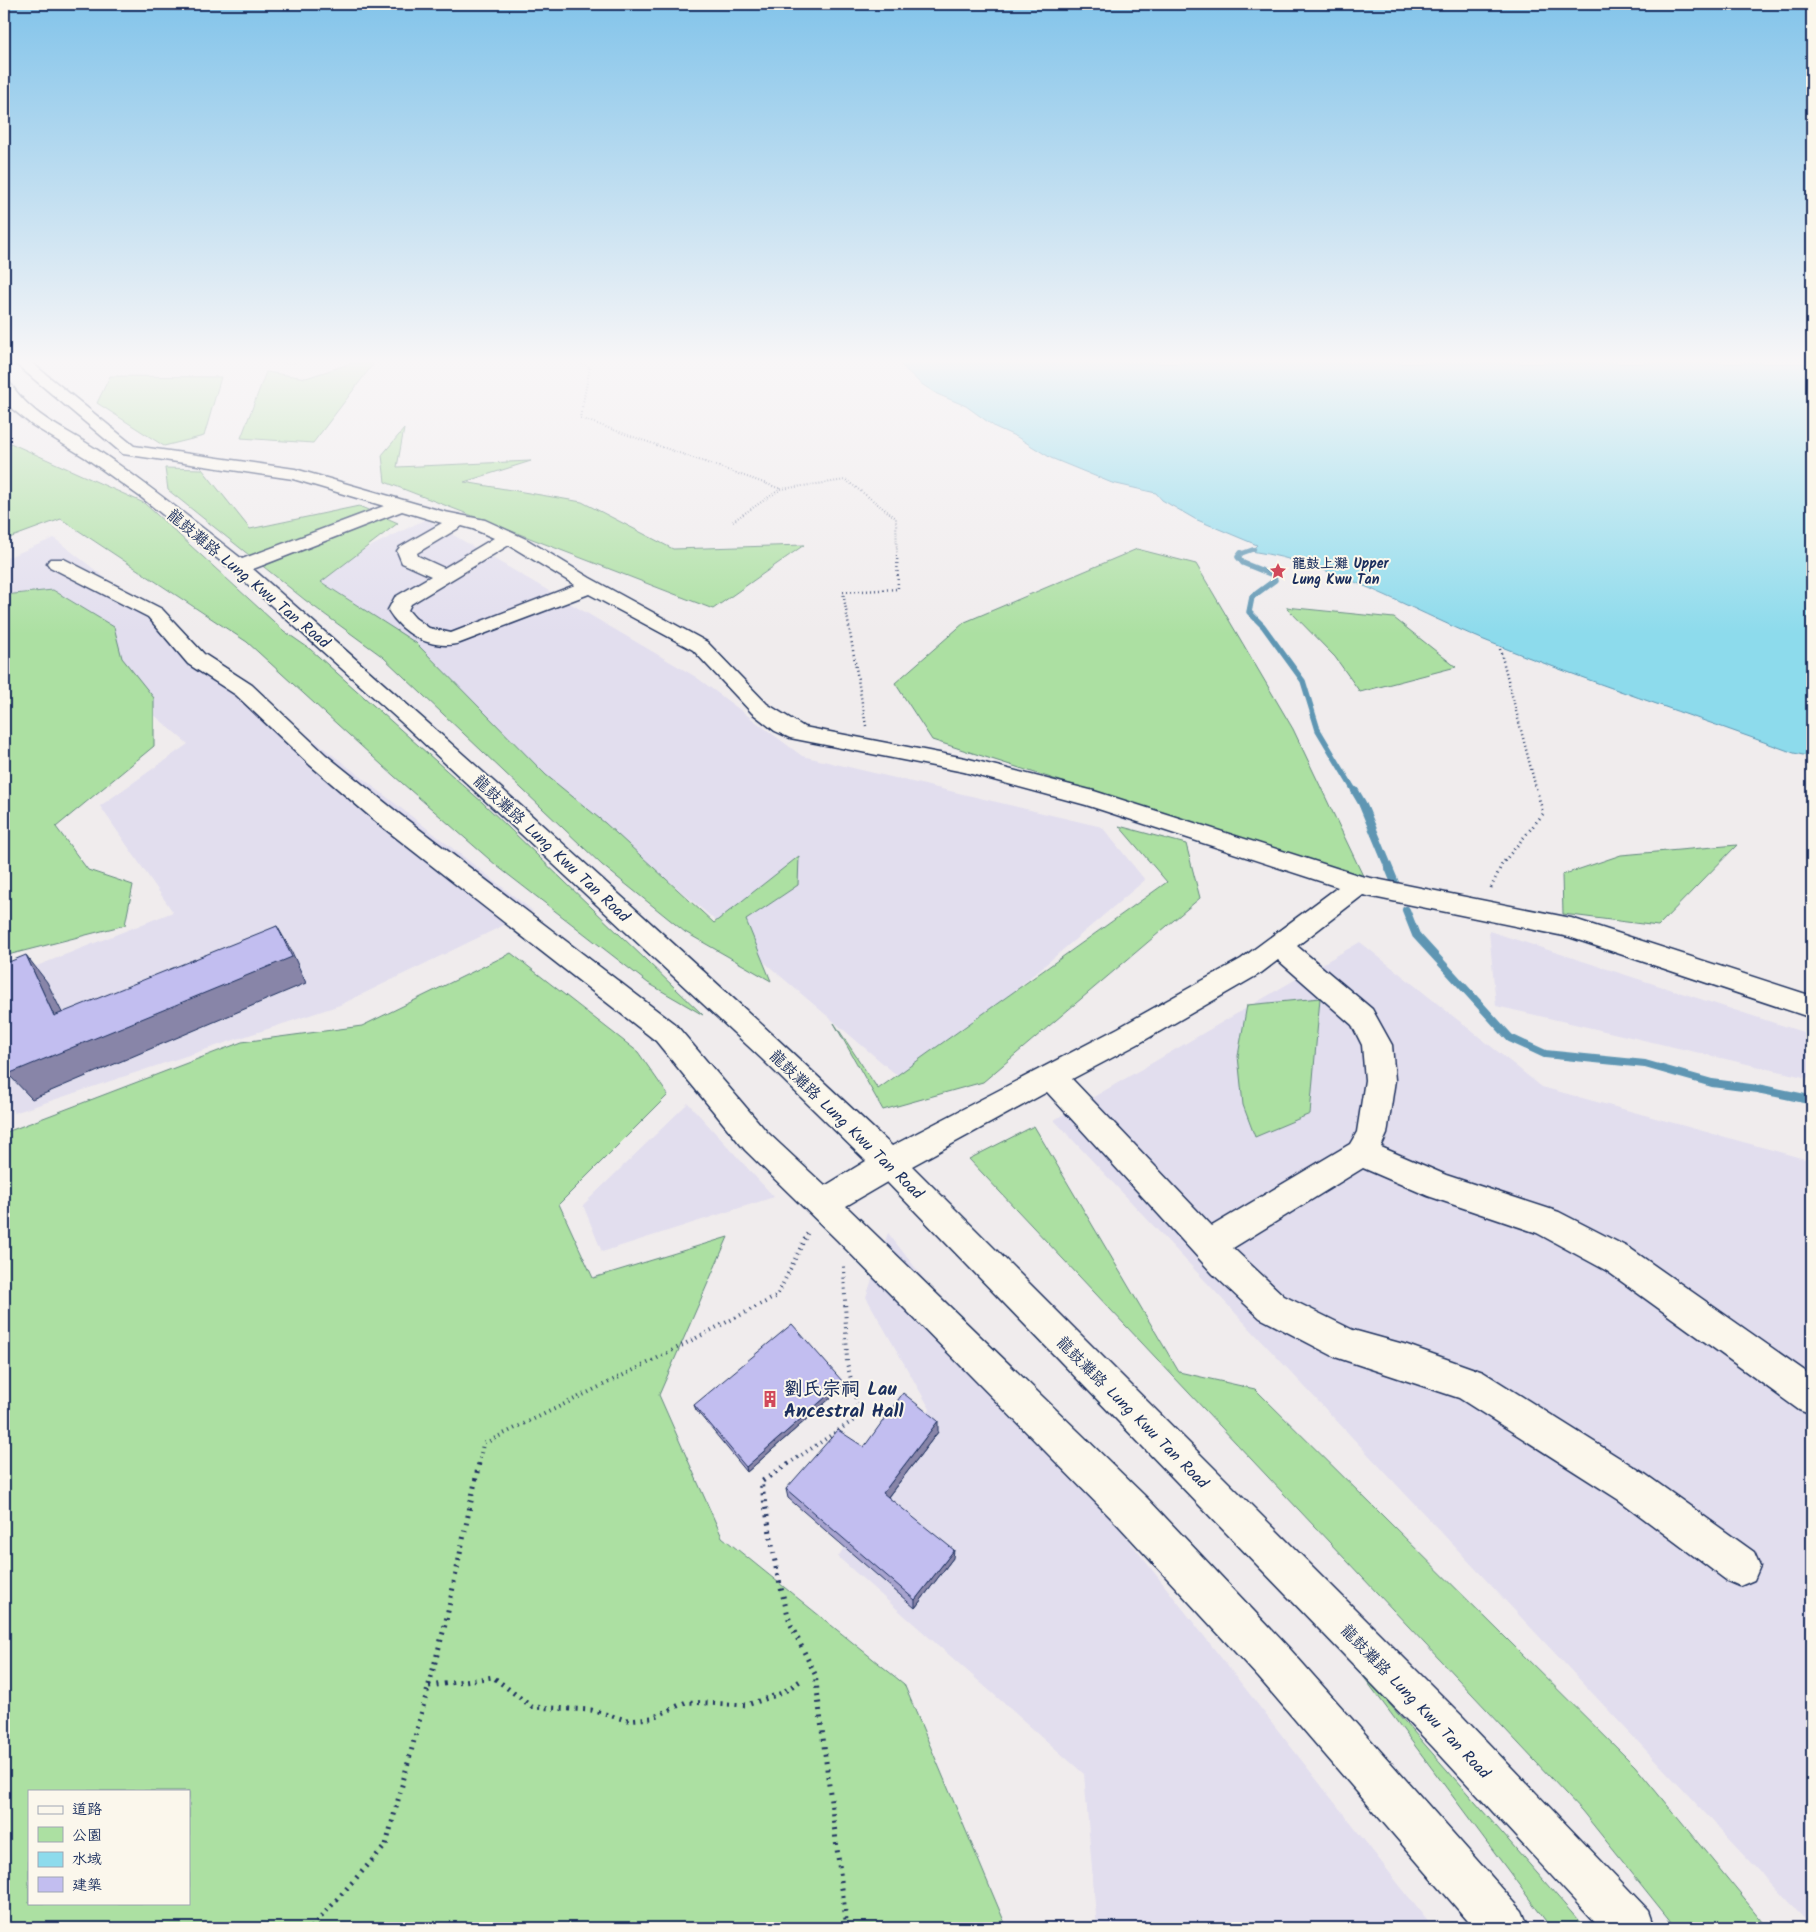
<svg xmlns="http://www.w3.org/2000/svg" width="1816" height="1932" font-family="Kalam,'LXGW WenKai TC',sans-serif">
	<style>
		.built { fill: #e2deee }
		.green { fill: #ace0a2; stroke: #648880; fill-rule: evenodd }
		.water { fill: #8ddbec; stroke: #5f96b3 }
		.lines { fill: none; stroke-linecap: round; stroke-linejoin: round }
		.stream-far3 { stroke: #5f96b3; stroke-width: 4.5 }
		.stream-far2 { stroke: #5f96b3; stroke-width: 5.5 }
		.stream-far1 { stroke: #5f96b3; stroke-width: 8 }
		.stream { stroke: #5f96b3; stroke-width: 9 }
		.minor-casing { stroke: #1b2f5e; stroke-width: 3 }
		.path-far4 { stroke: #1b2f5e; stroke-width: 2; stroke-dasharray: 0.5 2.5; stroke-linecap: butt }
		.path-far3 { stroke: #1b2f5e; stroke-width: 2.5; stroke-dasharray: 1 3; stroke-linecap: butt }
		.path-far2 { stroke: #1b2f5e; stroke-width: 3; stroke-dasharray: 1 4; stroke-linecap: butt }
		.path-far1 { stroke: #1b2f5e; stroke-width: 4; stroke-dasharray: 1 4.5; stroke-linecap: butt }
		.path { stroke: #1b2f5e; stroke-width: 5; stroke-dasharray: 2 5.5; stroke-linecap: butt }
		.minor { fill: #fbf7ec; fill-rule: evenodd }
		.wall { fill: #a7a3ce; stroke: #1b2f5e }
		.shaded-wall { fill: #8885a8; stroke: #1b2f5e }
		.building { fill: #c2bef0; stroke: #1b2f5e }
		.labels { text-anchor: middle; stroke-width: 4; stroke-linejoin: round; paint-order: stroke }
		.far-poi-label { font-size: 14px; font-weight: bold; fill: #1b2f5e; stroke: #fbf7ec; text-anchor: start }
		.street-label { font-size: 16px; fill: #1b2f5e; stroke: #fbf7ec }
		.near-poi-label { font-size: 19px; font-weight: bold; fill: #1b2f5e; stroke: #fbf7ec; text-anchor: start }
	</style>
	<rect width="100%" height="100%" fill="#f0eced"/>
	<filter id="ink" filterUnits="userSpaceOnUse"><feTurbulence type="fractalNoise" baseFrequency=".02" numOctaves="2"/><feDisplacementMap in="SourceGraphic" scale="10" xChannelSelector="R" yChannelSelector="G"/><feConvolveMatrix kernelMatrix="1 2 1 2 8 2 1 2 1" color-interpolation-filters="sRGB"/></filter>
	<g filter="url(#ink)">
		<g class="built">
			<polygon points="426,519 696,677 802,756 1102,827 1145,880 906,1083 311,576"/>
			<polygon points="54,538 533,911 340,1005 14,1113 4,1093 4,979 173,912 100,806 188,744 4,586 4,559"/>
			<polygon points="1489,931 1812,1035 1812,1079 1496,1006"/>
			<polygon points="1360,942 1542,1087 1812,1161 1812,1927 1054,1120"/>
			<polygon points="688,1103 774,1197 602,1252 583,1205"/>
			<polygon points="888,1233 1433,1928 1097,1928 1084,1774 838,1557 930,1409 866,1297"/>
		</g>
		<g class="green">
			<polygon points="352,363 374,363 313,443 241,438 266,372 306,378"/>
			<polygon points="110,376 221,377 204,436 164,446 97,403"/>
			<polygon points="404,429 397,467 531,461 464,482 582,502 673,549 804,545 713,609 385,482 382,455"/>
			<polygon points="4,433 8,442 144,503 284,631 310,649 482,802 703,1015 648,983 497,866 394,776 247,642 61,519 4,540"/>
			<polygon points="165,468 202,469 250,529 359,506 398,523 321,582 416,643 546,775 605,823 714,923 799,856 798,885 746,920 771,981 685,932 602,865 383,657 305,600 168,490"/>
			<polygon points="1137,549 1196,564 1293,729 1364,878 932,740 895,683 965,622"/>
			<polygon points="53,590 114,627 122,658 154,698 154,746 56,827 88,870 133,885 125,925 4,956 4,595"/>
			<polygon points="1286,607 1394,618 1456,667 1360,692 1335,657"/>
			<polygon points="1119,826 1186,844 1200,898 983,1082 883,1110 834,1023 878,1089 1167,882"/>
			<polygon points="1737,845 1658,926 1563,914 1562,875 1621,855"/>
			<path d="M511,953L638,1052L668,1095L559,1204L593,1278L728,1237L659,1395L722,1537L904,1684L1007,1928H4V1133L242,1042L362,1026ZM29,1791H189V1903H29Z"/>
			<polygon points="1320,998 1310,1114 1255,1137 1243,1105 1238,1056 1247,1005"/>
			<polygon points="1034,1126 1179,1372 1255,1389 1635,1766 1768,1928 1676,1928 1582,1811 969,1159"/>
			<polygon points="1351,1660 1585,1928 1551,1928"/>
		</g>
		<path class="water" d="M899,363H1812V757L1794,753C1691,715 1586,681 1484,640C1407,608 1334,564 1251,551L1257,545L1195,519L1162,500L1156,493L1112,483L1051,458L1017,437L995,427L966,406L937,394L920,383Z"/>
		<g class="lines">
			<polyline class="stream-far3" points="1240,554 1254,549"/>
			<polyline class="stream-far2" points="1241,553 1238,557 1243,563 1273,575 1275,580 1252,597 1249,612 1263,626 1303,681 1318,730 1355,792"/>
			<g class="stream-far1">
				<polyline points="1355,791 1362,803 1398,890"/>
				<polyline points="1406,910 1416,935 1510,1038 1545,1054 1645,1064 1712,1083 1766,1090"/>
			</g>
			<polyline class="stream" points="1760,1089 1812,1100"/>
			<g class="minor-casing">
				<path id="minor" d="M15,363H32L134,446L295,469L445,512L485,520L526,539L590,578L707,642L767,704L804,727L965,758L1094,791L1361,876L1571,918L1812,996V1018L1569,937L1363,895L1297,946L1372,1009L1392,1045L1395,1080L1387,1134L1381,1147L1446,1175L1559,1212L1631,1249L1812,1376V1415L1799,1410L1607,1271L1537,1233L1428,1196L1363,1168L1233,1248L1284,1296L1353,1330L1407,1345L1483,1372L1645,1474L1754,1552L1760,1566L1754,1580L1740,1586L1726,1580L1619,1500L1459,1398L1335,1357L1260,1318L1213,1274L1047,1092L912,1166L1463,1717L1649,1911L1655,1928H1600L1433,1747L887,1182L846,1206L1147,1498L1289,1648L1522,1911L1529,1928H1474L1259,1678L1119,1526L837,1240L745,1150L656,1041L380,825L310,765L236,695L188,664L148,617L50,567L47,563L50,559H64L162,609L204,654L252,685L326,755L398,813L676,1025L767,1132L825,1186L866,1161L762,1059L400,721L233,571L142,498L86,458L32,425L10,407L4,398V381L10,383C35,420 64,427 99,451C149,485 195,522 242,559L384,506L293,479L123,454ZM402,511L442,523L400,547L397,551L402,563L431,576L395,597L388,610C402,634 432,651 460,643L589,594L693,650L752,713L775,731L790,738L964,772L1086,805L1338,887L1241,959L1118,1028L892,1146C683,949 469,758 253,569ZM462,526L473,529L494,538L444,568L418,556L417,553ZM509,545L575,585L451,633L429,628L415,618L408,610L411,604ZM1278,960L1352,1025L1362,1045L1365,1080L1357,1132L1350,1144L1212,1226L1072,1079L1138,1044L1261,973Z"/>
			</g>
			<g class="path-far4">
				<polyline points="261,363 295,363"/>
				<polyline points="580,363 590,367 580,418 781,489 846,480 896,518 897,554"/>
				<polyline points="733,521 781,489"/>
			</g>
			<g class="path-far3">
				<polyline points="1500,649 1537,792"/>
				<polyline points="866,726 843,592 898,589 897,553"/>
			</g>
			<polyline class="path-far2" points="1491,888 1502,864 1543,814 1537,791"/>
			<g class="path-far1">
				<polyline points="479,1464 483,1444 650,1362 777,1296 809,1230"/>
				<polyline points="788,1464 860,1416 847,1363 844,1266"/>
			</g>
			<g class="path">
				<polyline points="789,1463 761,1482 777,1573 790,1623 815,1674 847,1928"/>
				<polyline points="429,1686 493,1677 532,1707 591,1710 626,1720 652,1718 686,1702 747,1705 782,1693 803,1679"/>
				<polyline points="311,1928 386,1845 446,1621 479,1463"/>
			</g>
			<use href="#minor" class="minor"/>
		</g>
		<g class="wall">
			<polygon points="843,1387 747,1472 696,1410 694,1405"/>
			<polygon points="938,1432 888,1497 953,1558 915,1608 788,1498 786,1489 864,1447"/>
		</g>
		<g class="shaded-wall">
			<polygon points="277,926 292,952 306,983 32,1099 8,1074"/>
			<polygon points="26,955 47,982 76,1041 54,1016"/>
			<polygon points="843,1382 843,1387 747,1472 746,1467"/>
			<polygon points="938,1421 938,1432 884,1502 883,1493"/>
			<polygon points="954,1550 953,1558 915,1608 915,1600"/>
		</g>
		<g class="building">
			<polygon points="277,926 292,957 8,1074 4,1063 4,964 26,955 54,1016"/>
			<polygon points="792,1324 843,1382 746,1467 694,1405"/>
			<polygon points="903,1393 938,1421 883,1493 954,1550 915,1600 786,1489 838,1430 864,1447"/>
		</g>
	</g>
	<linearGradient id="sky" x2="0" y2="1"><stop stop-color="#83c4ea"/><stop offset="0.57" stop-color="#f8f6f7"/><stop offset="1" stop-color="#f8f6f7" stop-opacity="0"/></linearGradient>
	<rect width="1816" height="634" fill="url(#sky)"/>
	<defs>
		<g id="sight-bare" transform="scale(1.35)"><path d="M0-6L1.8-2.2L6-1.7L2.9 1.2L3.7 5.4L0 3.3L-3.7 5.4L-2.9 1.2L-6-1.7L-1.8-2.2Z" fill="#d1495b" stroke="#fbf7ec" stroke-width="2.5" paint-order="stroke"/></g>
		<g id="building-bare" transform="scale(1.35)"><path d="M-4-6H4V6H1V3H-1V6H-4ZM-2.5-4.3h1.7v1.8h-1.7ZM.8-4.3h1.7v1.8H.8ZM-2.5-1h1.7V.8h-1.7ZM.8-1h1.7V.8H.8Z" fill="#d1495b" stroke="#fbf7ec" stroke-width="2.5" paint-order="stroke"/></g>
	</defs>
	<g fill-rule="evenodd">
		<use href="#sight-bare" x="1278" y="571"/>
		<use href="#building-bare" x="770" y="1399"/>
	</g>
	<g class="labels">
		<g class="far-poi-label">
			<text x="1292" y="568">龍鼓上灘 Upper<tspan x="1292" dy="16">Lung Kwu Tan</tspan></text>
		</g>
		<g class="street-label">
			<text transform="translate(249 578) rotate(40)" y="6">龍鼓灘路 Lung Kwu Tan Road</text>
			<text transform="translate(552 848) rotate(43)" y="6">龍鼓灘路 Lung Kwu Tan Road</text>
			<text transform="translate(847 1124) rotate(44)" y="6">龍鼓灘路 Lung Kwu Tan Road</text>
			<text transform="translate(1133 1412) rotate(45)" y="6">龍鼓灘路 Lung Kwu Tan Road</text>
			<text transform="translate(1416 1701) rotate(46)" y="6">龍鼓灘路 Lung Kwu Tan Road</text>
		</g>
		<g class="near-poi-label">
			<text x="784" y="1395">劉氏宗祠 Lau<tspan x="784" dy="22">Ancestral Hall</tspan></text>
		</g>
	</g>
	<rect width="1816" height="1932" fill="none" stroke="#fbf7ec" stroke-width="20"/>
	<rect x="10" y="10" width="1796" height="1912" fill="none" stroke="#1b2f5e" stroke-width="2" filter="url(#ink)"/>
	<rect x="28" y="1790" width="162" height="115" fill="#fbf7ec" stroke="#a1a7b3"/>
	<rect x="38" y="1806" width="25" height="8" fill="#fbf7ec" stroke="#a1a7b3"/>
	<text x="72" y="1814" font-size="15" fill="#1b2f5e">道路</text>
	<rect x="38" y="1827" width="25" height="15" fill="#ace0a2" stroke="#a1a7b3"/>
	<text x="72" y="1840" font-size="15" fill="#1b2f5e">公園</text>
	<rect x="38" y="1852" width="25" height="15" fill="#8ddbec" stroke="#a1a7b3"/>
	<text x="72" y="1864" font-size="15" fill="#1b2f5e">水域</text>
	<rect x="38" y="1877" width="25" height="15" fill="#c2bef0" stroke="#a1a7b3"/>
	<text x="72" y="1890" font-size="15" fill="#1b2f5e">建築</text>
</svg>
